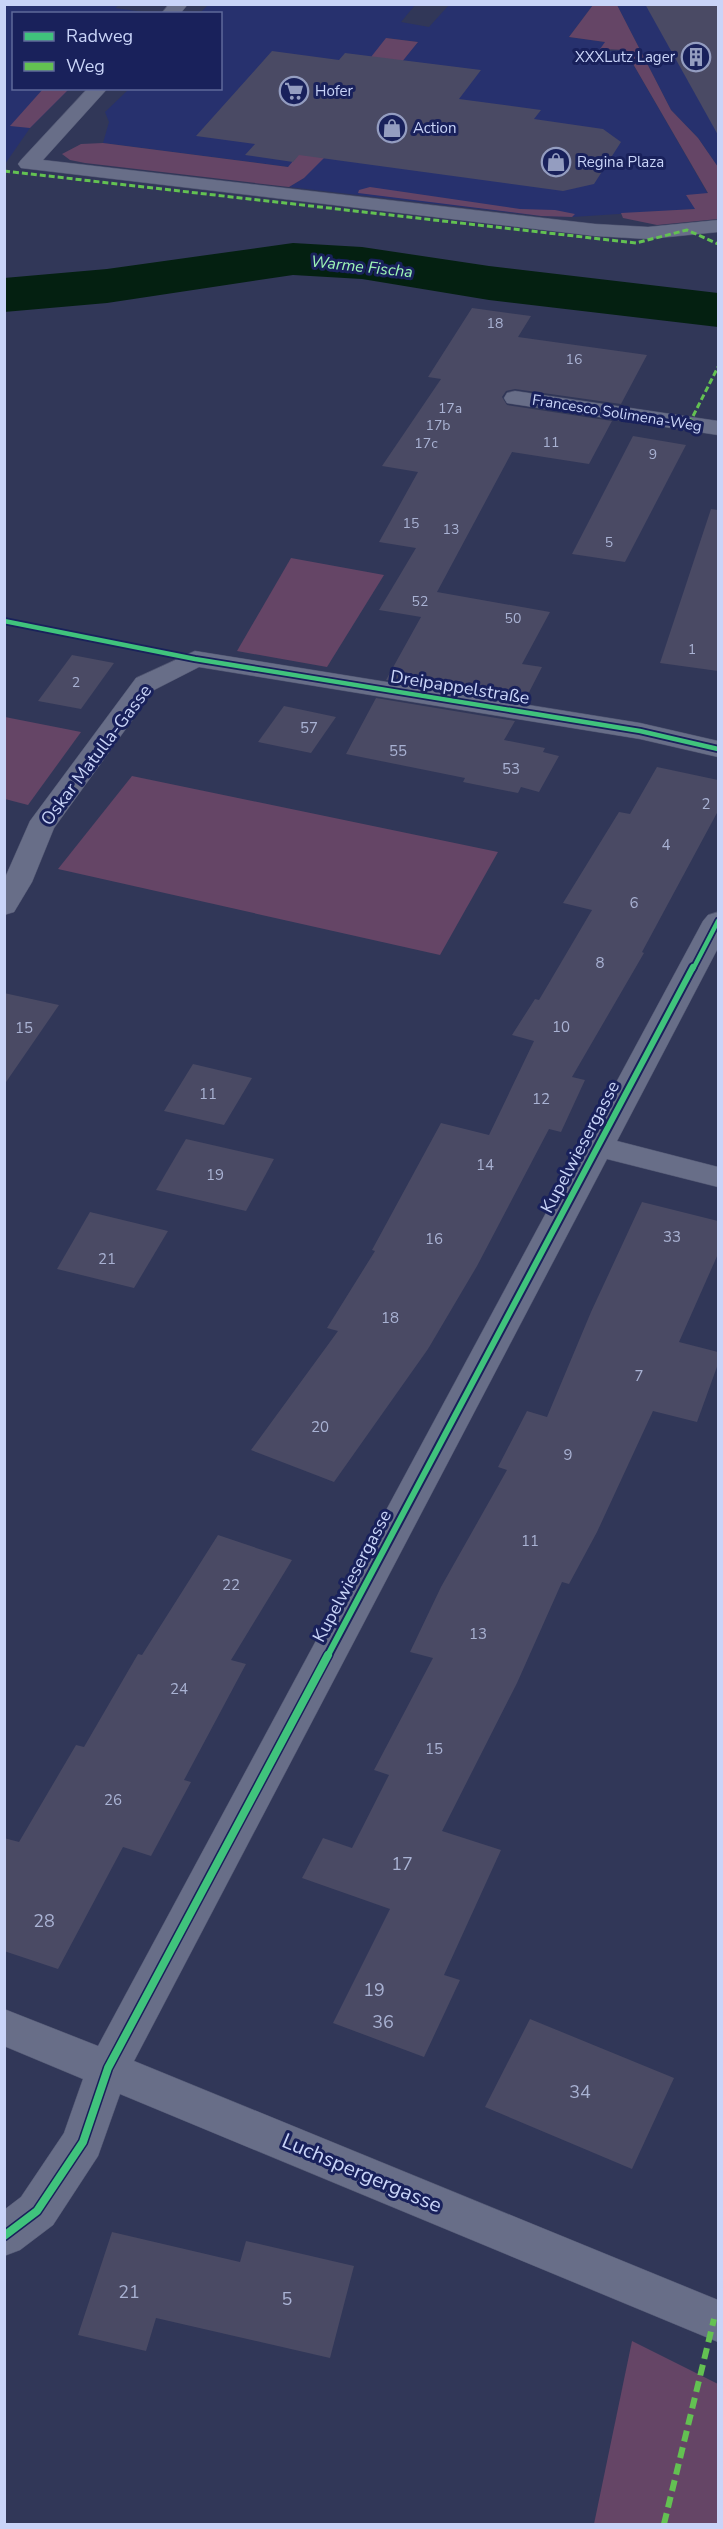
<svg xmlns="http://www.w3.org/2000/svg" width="723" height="2529" font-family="'Nunito Sans',sans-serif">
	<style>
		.built { fill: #27316e }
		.green { fill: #654566 }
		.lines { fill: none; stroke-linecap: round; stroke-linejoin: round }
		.river { fill: #042011; fill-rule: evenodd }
		.building { fill: #4a4a64 }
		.minor-casing { stroke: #4f5470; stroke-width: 1 }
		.minor { fill: #686e88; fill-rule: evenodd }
		.quiet-far1 { stroke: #63c152; stroke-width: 3; stroke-dasharray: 6 3; stroke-linecap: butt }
		.quiet { stroke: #63c152; stroke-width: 6; stroke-dasharray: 11 6; stroke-linecap: butt }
		.cycleway-far2-casing { stroke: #19215b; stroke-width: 8 }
		.cycleway-far1-casing { stroke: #19215b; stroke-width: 10 }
		.cycleway-casing { stroke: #19215b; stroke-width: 11 }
		.cycleway-far2 { stroke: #40c37c; stroke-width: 4.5 }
		.cycleway-far1 { stroke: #40c37c; stroke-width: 6 }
		.cycleway { stroke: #40c37c; stroke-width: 8 }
		.labels { text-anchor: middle; stroke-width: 6; stroke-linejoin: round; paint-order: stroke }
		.far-number-label { font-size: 14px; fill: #a9b2d3 }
		.far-poi-label { font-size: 15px; fill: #c9d4f8; stroke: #19215b; text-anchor: start }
		.far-street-label { font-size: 15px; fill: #c9d4f8; stroke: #19215b }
		.number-label { font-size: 15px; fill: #a9b2d3 }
		.far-water-label { font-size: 16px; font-style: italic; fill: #9ef6b6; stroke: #19215b }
		.street-label { font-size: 18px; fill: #c9d4f8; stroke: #19215b }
		.near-number-label { font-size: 18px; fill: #a9b2d3 }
		.near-street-label { font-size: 21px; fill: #c9d4f8; stroke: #19215b }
	</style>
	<rect width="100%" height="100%" fill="#313758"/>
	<g class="built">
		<polygon points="5,5 119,5 115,8 144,12 142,14 14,14 14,88 69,89 30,128 5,164"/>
		<polygon points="208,5 415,5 401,22 429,27 449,5 593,5 569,37 605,42 606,51 625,50 708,194 687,196 696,209 572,217 541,216 289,187 304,178 418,42 387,38 380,58 289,167 103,143 109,122 105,112 129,89 220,88 220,14 200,13"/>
		<polygon points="617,5 718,5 718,167 698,138 671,110"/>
	</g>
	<g class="green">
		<polygon points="593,5 617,5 671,110 698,138 718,167 718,219 657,225 623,218 621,213 695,209 686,195 708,193 625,50 600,49 605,42 569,37"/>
		<polygon points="386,38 418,42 324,158 304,178 289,187 85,163 70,160 62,154 81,144 103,143 288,167 379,59 371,57"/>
		<polygon points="43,89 69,89 30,128 10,126"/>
		<polygon points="370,187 520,209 555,210 575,214 572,217 541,216 358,193 359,190"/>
		<polygon points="291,558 384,575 327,667 237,651"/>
		<polygon points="5,717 81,732 28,805 5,799"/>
		<polygon points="132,776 498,852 440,955 58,869"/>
		<polygon points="632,2341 718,2384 718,2524 594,2524"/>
	</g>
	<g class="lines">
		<polygon class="river" points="293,243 362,247 489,266 718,293 718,327 489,300 362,279 293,275 107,303 4,312 4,278 107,269"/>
	</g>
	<g class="building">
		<polygon points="645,4 718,4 718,135"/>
		<polygon points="272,51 339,60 345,53 481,70 459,99 541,110 534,119 603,129 621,142 594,184 563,191 299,155 293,162 245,155 255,144 196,136"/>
		<polygon points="472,308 531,316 518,337 647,355 621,404 515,389 506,391 502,397 507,405 612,421 589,464 512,452 437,592 550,612 522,664 542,667 524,702 386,680 421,617 379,610 416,548 379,542 418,472 382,466 441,379 428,377"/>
		<polygon points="633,436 686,445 625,562 572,554"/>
		<polygon points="711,509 718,510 718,671 660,663"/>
		<polygon points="72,655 114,663 81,709 38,701"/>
		<polygon points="376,698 515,721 504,740 545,748 543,752 559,756 539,792 521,787 518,793 463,782 465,778 346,754"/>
		<polygon points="284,706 336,717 311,753 258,742"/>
		<polygon points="657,767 718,780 718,811 642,952 644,953 572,1077 585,1080 561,1132 549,1129 477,1266 428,1349 334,1482 251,1450 338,1331 327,1328 375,1251 372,1250 441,1123 489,1135 534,1041 512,1035 535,999 539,1000 592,910 563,903 619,812 630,814"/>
		<polygon points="4,993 59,1005 4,1085"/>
		<polygon points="193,1064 252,1078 224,1125 164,1111"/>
		<polygon points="186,1139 274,1159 246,1211 156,1190"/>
		<polygon points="642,1202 718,1221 718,1254 679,1342 718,1352 718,1364 697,1422 653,1411 597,1532 569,1584 562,1582 517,1683 442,1831 501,1850 444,1975 460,1980 424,2057 333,2023 390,1909 302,1878 323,1838 352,1848 389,1775 374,1770 433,1658 410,1652 441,1587 507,1470 498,1467 527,1411 547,1417 591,1312"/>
		<polygon points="90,1212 168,1231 134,1288 57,1269"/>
		<polygon points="218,1535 292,1560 231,1660 246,1664 184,1780 191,1782 151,1856 123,1847 58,1969 4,1951 4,1838 19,1842 76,1745 84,1747 138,1654 142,1655"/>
		<polygon points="530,2019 674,2078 632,2169 485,2107"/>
		<polygon points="112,2232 240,2262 246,2241 354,2266 330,2358 156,2318 146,2351 78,2335"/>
	</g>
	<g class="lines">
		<g class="minor-casing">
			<g id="minor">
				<polygon points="169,4 188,4 180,14 161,14"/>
				<polygon points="88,88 108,88 43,160 595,224 648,227 718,220 718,232 648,239 595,236 21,168 18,164 21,160"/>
				<polygon points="515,391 718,421 718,435 507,403 504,398 507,393"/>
				<polygon points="195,651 640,723 718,741 718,757 640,739 199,667 154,690 54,828 32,882 14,912 4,915 4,880 30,821 136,678"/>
				<polygon points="718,912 718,948 617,1141 718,1167 718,1187 607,1159 134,2061 718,2300 718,2342 120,2094 98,2156 53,2225 20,2250 4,2256 4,2210 21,2197 64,2133 83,2079 4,2046 4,2009 98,2046 703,921 708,915"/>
			</g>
		</g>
		<use href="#minor" class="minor"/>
		<g class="quiet-far1">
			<polyline points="4,171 636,243 687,230 718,244"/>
			<polyline points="689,424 718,367"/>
		</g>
		<polyline class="quiet" points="664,2524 714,2319"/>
		<g class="cycleway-far2-casing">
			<g id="cycleway-far2">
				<polyline points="4,621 195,659 640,731 718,749"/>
				<polyline points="693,969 718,921"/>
			</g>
		</g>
		<g class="cycleway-far1-casing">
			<polyline id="cycleway-far1" points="327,1657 693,967"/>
		</g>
		<g class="cycleway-casing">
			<polyline id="cycleway" points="4,2236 37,2211 83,2142 108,2068 328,1655"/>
		</g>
		<use href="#cycleway-far2" class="cycleway-far2"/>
		<use href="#cycleway-far1" class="cycleway-far1"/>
		<use href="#cycleway" class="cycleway"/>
	</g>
	<defs>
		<g id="building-ring" transform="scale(1.5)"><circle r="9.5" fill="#19215b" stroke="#949dc0" stroke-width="1.5"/><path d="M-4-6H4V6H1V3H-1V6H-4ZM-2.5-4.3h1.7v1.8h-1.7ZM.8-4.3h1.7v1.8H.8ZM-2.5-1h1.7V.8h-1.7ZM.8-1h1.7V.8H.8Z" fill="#949dc0"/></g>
		<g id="supermarket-ring" transform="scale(1.5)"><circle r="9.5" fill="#19215b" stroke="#949dc0" stroke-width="1.5"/><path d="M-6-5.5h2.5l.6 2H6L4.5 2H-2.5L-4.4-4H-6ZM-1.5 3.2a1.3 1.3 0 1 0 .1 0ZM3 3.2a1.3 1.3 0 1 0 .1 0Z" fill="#949dc0"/></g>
		<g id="shop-ring" transform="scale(1.5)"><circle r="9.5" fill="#19215b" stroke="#949dc0" stroke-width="1.5"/><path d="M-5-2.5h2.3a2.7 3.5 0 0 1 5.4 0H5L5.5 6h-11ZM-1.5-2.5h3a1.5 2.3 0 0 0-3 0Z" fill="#949dc0"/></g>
	</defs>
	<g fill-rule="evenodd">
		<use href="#building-ring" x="696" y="57"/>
		<use href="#supermarket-ring" x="294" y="91"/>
		<use href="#shop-ring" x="392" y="128"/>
		<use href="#shop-ring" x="556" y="162"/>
	</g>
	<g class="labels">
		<g class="far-number-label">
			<text x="495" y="328">18</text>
			<text x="574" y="364">16</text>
			<text x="450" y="413">17a</text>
			<text x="438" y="430">17b</text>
			<text x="551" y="447">11</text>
			<text x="426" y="448">17c</text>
			<text x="653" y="459">9</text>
			<text x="411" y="528">15</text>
			<text x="451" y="534">13</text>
			<text x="609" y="547">5</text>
			<text x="420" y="606">52</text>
			<text x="513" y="623">50</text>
			<text x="692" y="654">1</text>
			<text x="76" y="687">2</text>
		</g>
		<g class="far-poi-label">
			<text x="675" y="62" text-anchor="end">XXXLutz Lager</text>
			<text x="315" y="96">Hofer</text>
			<text x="413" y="133">Action</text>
			<text x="577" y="167">Regina Plaza</text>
		</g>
		<g class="far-street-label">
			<text transform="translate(617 413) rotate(9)" y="5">Francesco Solimena-Weg</text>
		</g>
		<g class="number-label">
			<text x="309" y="733">57</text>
			<text x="398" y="756">55</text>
			<text x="511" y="774">53</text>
			<text x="706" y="809">2</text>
			<text x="666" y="850">4</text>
			<text x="634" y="908">6</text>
			<text x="600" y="968">8</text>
			<text x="561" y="1032">10</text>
			<text x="24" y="1033">15</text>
			<text x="208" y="1099">11</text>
			<text x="541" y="1104">12</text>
			<text x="485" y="1170">14</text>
			<text x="215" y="1180">19</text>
			<text x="672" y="1242">33</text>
			<text x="434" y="1244">16</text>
			<text x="107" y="1264">21</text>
			<text x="390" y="1323">18</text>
			<text x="639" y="1381">7</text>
			<text x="320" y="1432">20</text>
			<text x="568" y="1460">9</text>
			<text x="530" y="1546">11</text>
			<text x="231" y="1590">22</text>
			<text x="478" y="1639">13</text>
			<text x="179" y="1694">24</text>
			<text x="434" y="1754">15</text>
			<text x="113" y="1805">26</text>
		</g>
		<g class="far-water-label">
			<text transform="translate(362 266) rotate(6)" y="6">Warme Fischa</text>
		</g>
		<g class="street-label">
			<text transform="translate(460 687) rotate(9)" y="6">Dreipappelstraße</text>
			<text transform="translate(96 755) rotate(-53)" y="6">Oskar Matulla-Gasse</text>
			<text transform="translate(580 1147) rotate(-62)" y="6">Kupelwiesergasse</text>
			<text transform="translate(352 1576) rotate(-62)" y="6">Kupelwiesergasse</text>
		</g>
		<g class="near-number-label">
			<text x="402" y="1870">17</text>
			<text x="44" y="1927">28</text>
			<text x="374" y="1996">19</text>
			<text x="383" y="2028">36</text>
			<text x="580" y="2098">34</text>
			<text x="129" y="2298">21</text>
			<text x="287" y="2305">5</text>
		</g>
		<g class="near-street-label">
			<text transform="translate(362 2173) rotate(23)" y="7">Luchspergergasse</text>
		</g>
	</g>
	<rect width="723" height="2529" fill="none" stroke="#c9d4f8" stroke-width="12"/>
	<rect x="12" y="12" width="210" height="78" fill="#19215b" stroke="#5f699a" stroke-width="1.5"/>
	<rect x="24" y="32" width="30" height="9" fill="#40c37c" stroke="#5f699a" stroke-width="1.5"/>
	<text x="66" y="42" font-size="18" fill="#c9d4f8">Radweg</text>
	<rect x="24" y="62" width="30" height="9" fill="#63c152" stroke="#5f699a" stroke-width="1.5"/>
	<text x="66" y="72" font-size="18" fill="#c9d4f8">Weg</text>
</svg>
